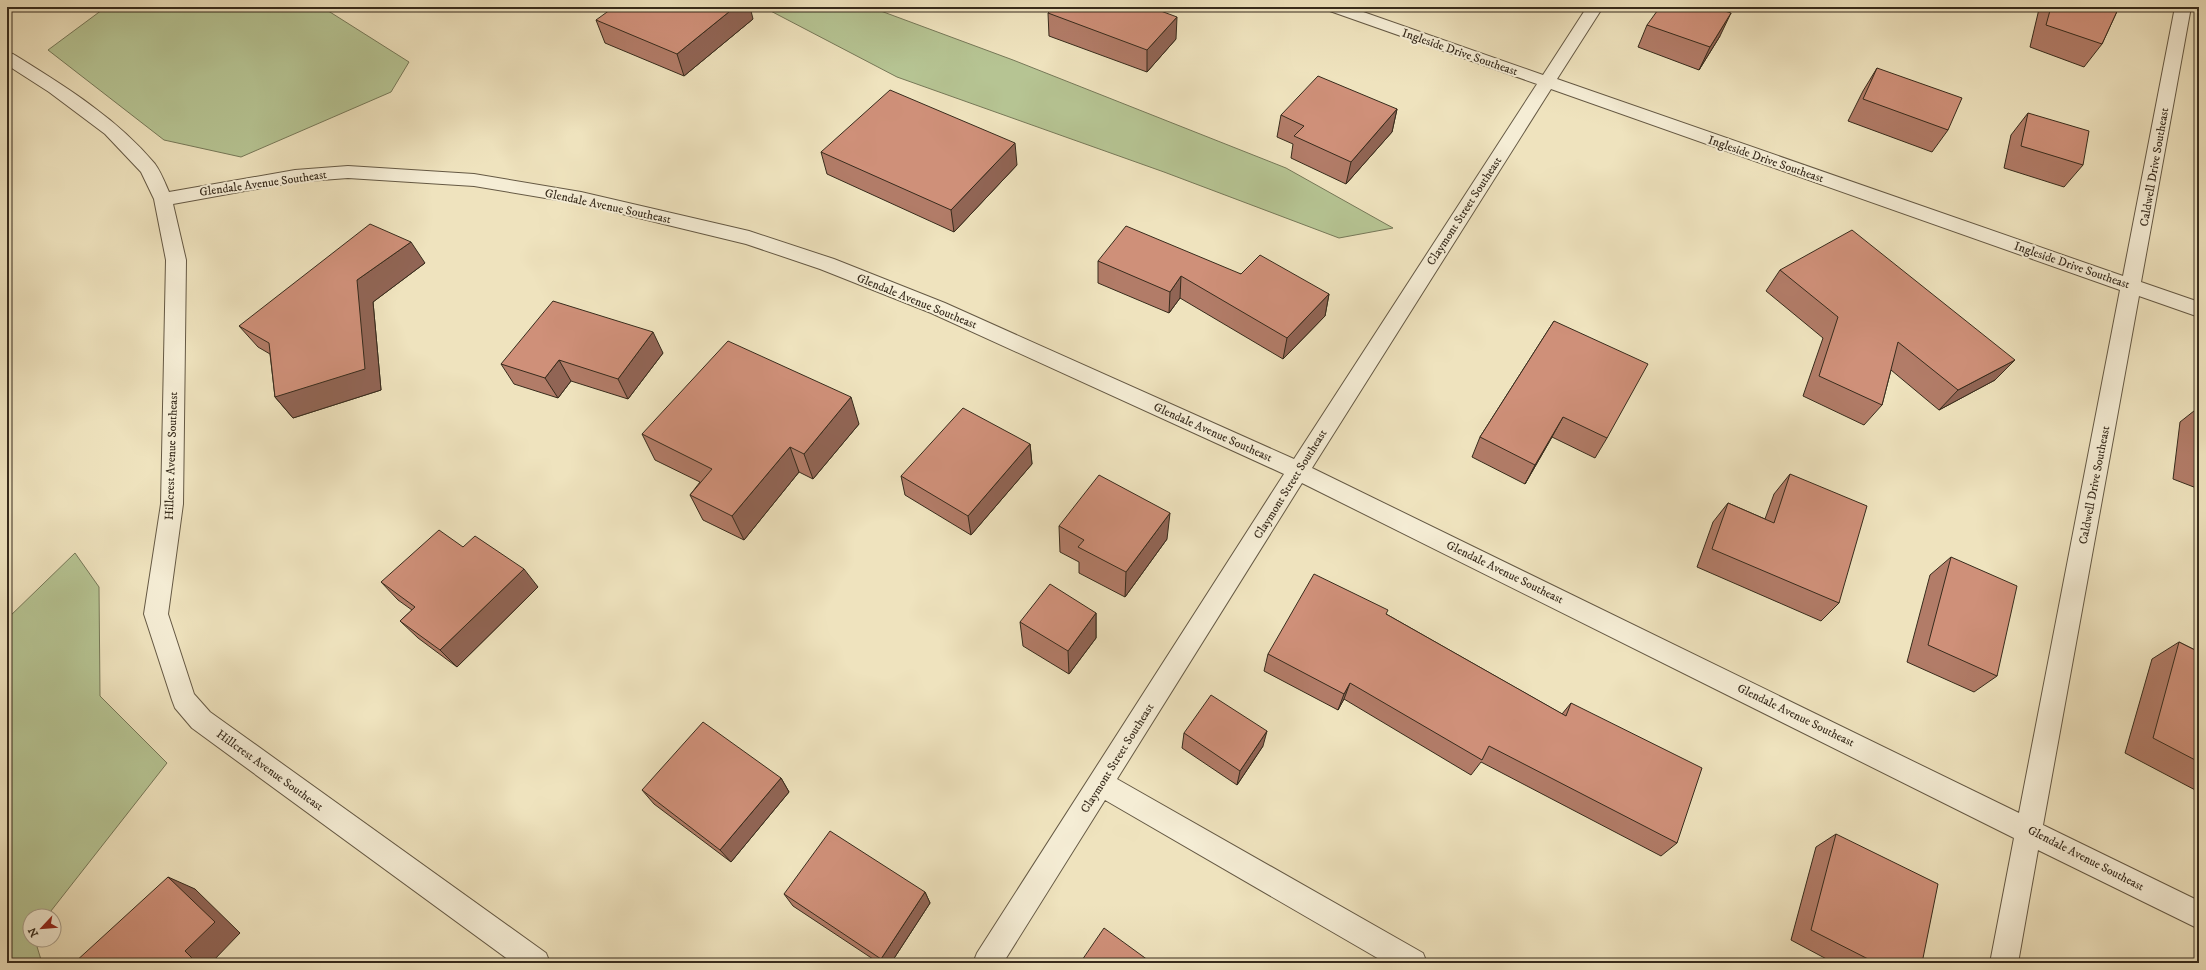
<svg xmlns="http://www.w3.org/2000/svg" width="2206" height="970" font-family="'IM FELL DW Pica',serif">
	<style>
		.green { fill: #b6c493; stroke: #767858 }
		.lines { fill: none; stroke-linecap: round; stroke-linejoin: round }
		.minor-casing { stroke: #655944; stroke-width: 2 }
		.minor { fill: #f5edd5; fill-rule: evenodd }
		.wall { fill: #b27c68; stroke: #372b1c }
		.shaded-wall { fill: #916555; stroke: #372b1c }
		.building { fill: #cf9079; stroke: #372b1c }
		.labels { text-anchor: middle; stroke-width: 4; stroke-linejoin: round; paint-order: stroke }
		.street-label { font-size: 12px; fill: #372b1c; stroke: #f5edd5 }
	</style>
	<rect width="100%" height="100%" fill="#efe3be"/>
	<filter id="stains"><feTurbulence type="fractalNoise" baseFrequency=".005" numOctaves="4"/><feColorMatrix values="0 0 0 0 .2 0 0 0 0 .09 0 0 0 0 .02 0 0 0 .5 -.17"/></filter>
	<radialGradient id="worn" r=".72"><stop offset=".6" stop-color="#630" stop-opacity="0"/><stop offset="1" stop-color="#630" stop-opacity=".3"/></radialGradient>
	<g class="green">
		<polygon points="106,7 322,7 409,62 391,92 241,157 164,140 48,50"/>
		<polygon points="763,7 870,7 1013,60 1286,168 1393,228 1339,238 1164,172 897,77"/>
		<polygon points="75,553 99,587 100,696 167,763 47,916 30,916 30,940 35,940 42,963 7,963 7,619"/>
	</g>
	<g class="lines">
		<g class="minor-casing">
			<path id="minor" d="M1325,7H1349L1543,75L1587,7H1603L1557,79L2123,276L2175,7H2191L2141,282L2199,302V317L2139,296L2043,825L2199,901V929L2038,850L2018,963H1990L2014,838L1302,483L1117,779L1423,953L1427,963H1386L1105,800L1003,963H973L977,953L1284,474L931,313L820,269L746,244L581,204L474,186L348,178L295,182L173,204L186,260L183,504L168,614L194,694L210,712L546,953L550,963H513L192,728L175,708L172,700L144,614L161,504L166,260L154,199L141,172L105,134L49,92L7,65V53L13,54C63,85 117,118 155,164C161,172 165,183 169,192L295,170L348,166L474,174L581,192L749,231L834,259L945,303L1294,459L1537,84L1327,10ZM1551,89L2120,290L2019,813L1312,468Z"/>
		</g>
		<use href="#minor" class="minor"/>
	</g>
	<g class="wall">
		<polygon points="2038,7 2119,7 2102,44 2084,67 2030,47 2039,9 2038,9"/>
		<polygon points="676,10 753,19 684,76 605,43 596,20"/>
		<polygon points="1048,13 1176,39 1147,72 1049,36"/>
		<polygon points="1647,25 1720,36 1699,70 1638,47"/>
		<polygon points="1877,68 1948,130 1932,152 1848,121 1863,91"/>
		<polygon points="1397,109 1392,132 1346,184 1291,158 1293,144 1277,137 1281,115"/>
		<polygon points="2028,113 2083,165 2064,187 2004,168 2011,135"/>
		<polygon points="821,152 1017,165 954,232 827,174"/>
		<polygon points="1098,261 1241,274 1329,294 1325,316 1283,359 1180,298 1169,313 1098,283"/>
		<polygon points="425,263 373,302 381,390 293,418 275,397 270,354 258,347 239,326"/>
		<polygon points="1780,270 1995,380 1939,410 1891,370 1882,405 1864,425 1803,396 1823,338 1766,291"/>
		<polygon points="1554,321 1607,438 1595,458 1552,437 1525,484 1472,457 1480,437"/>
		<polygon points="663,353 628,399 571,381 558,398 514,384 501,364"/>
		<polygon points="2199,407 2199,489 2173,479 2180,422"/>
		<polygon points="859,424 813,479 799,472 744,540 703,520 690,495 700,482 655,460 642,434"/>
		<polygon points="1030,444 1032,464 971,535 905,495 901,476"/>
		<polygon points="1790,474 1839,603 1821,621 1697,567 1713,522 1728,503 1765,519 1774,494"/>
		<polygon points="1059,526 1167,539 1125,597 1079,573 1079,562 1060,552"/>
		<polygon points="463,547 538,587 457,667 418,638 400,621 412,610 398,600 381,582"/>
		<polygon points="1951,557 1997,676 1974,692 1907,662 1930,575"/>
		<polygon points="1096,613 1096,638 1069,674 1023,646 1020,622"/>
		<polygon points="1386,614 1562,714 1571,703 1677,843 1661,856 1481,762 1471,775 1344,699 1338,710 1264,671 1268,654"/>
		<polygon points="2179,642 2199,652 2199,792 2125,753 2152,659"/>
		<polygon points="1184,733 1263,746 1237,785 1182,748"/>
		<polygon points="781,778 789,792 731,862 654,804 642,790"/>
		<polygon points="1836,834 1922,963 1834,963 1791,940 1816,847"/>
		<polygon points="925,892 930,903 891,963 879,963 793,906 784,894"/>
	</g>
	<g class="shaded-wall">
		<polygon points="735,7 750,7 753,19 684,76 677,54"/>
		<polygon points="1731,13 1720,36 1699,70 1710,47"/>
		<polygon points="1177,17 1176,39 1147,72 1147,50"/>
		<polygon points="1397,109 1392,132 1346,184 1351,162"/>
		<polygon points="1015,143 1017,165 954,232 951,210"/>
		<polygon points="411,242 425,263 373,302 381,390 293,418 275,397 357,280"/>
		<polygon points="1181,276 1180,298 1169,313 1170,292"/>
		<polygon points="1329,294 1325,316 1283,359 1287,338"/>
		<polygon points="653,332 663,353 628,399 618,379"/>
		<polygon points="559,360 571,381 558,398 545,378"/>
		<polygon points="2015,360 1995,380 1939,410 1958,390"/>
		<polygon points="851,397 859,424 813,479 804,454"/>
		<polygon points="1563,417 1552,437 1525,484 1535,465"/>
		<polygon points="1030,444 1032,464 971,535 968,516"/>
		<polygon points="790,447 799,472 744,540 732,516"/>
		<polygon points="1170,513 1167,539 1125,597 1126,572"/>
		<polygon points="524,569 538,587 457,667 440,650"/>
		<polygon points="1096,613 1096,638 1069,674 1068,651"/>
		<polygon points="1350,683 1344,699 1338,710 1344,694"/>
		<polygon points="1267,731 1263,746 1237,785 1240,771"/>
		<polygon points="781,778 789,792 731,862 720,850"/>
		<polygon points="168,877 195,889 240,933 212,962 213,963 197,963 185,951"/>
		<polygon points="925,892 930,903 891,963 883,963 881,959"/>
	</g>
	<g class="building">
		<polygon points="614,7 668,7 676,10 680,7 735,7 677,54 596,20"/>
		<polygon points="1054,7 1150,7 1177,17 1147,50 1048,13"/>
		<polygon points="1660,7 1712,7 1731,13 1710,47 1647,25"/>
		<polygon points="2051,7 2119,7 2102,44 2046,25"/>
		<polygon points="1877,68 1962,98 1948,130 1863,99"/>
		<polygon points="1318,76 1397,109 1351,162 1294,136 1304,126 1281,115"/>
		<polygon points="890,90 1015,143 951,210 821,152"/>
		<polygon points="2028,113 2089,131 2083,165 2021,146"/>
		<polygon points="370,224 411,242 357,280 365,369 275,397 269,343 239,326"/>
		<polygon points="1126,226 1241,274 1260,255 1329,294 1287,338 1181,276 1170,292 1098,261"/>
		<polygon points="1852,230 2015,360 1958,390 1898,342 1882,405 1819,376 1838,317 1780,270"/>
		<polygon points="553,301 653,332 618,379 559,360 545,378 501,364"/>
		<polygon points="1554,321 1648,364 1607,438 1563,417 1535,465 1480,437"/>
		<polygon points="728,341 851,397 804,454 790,447 732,516 690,495 712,469 642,434"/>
		<polygon points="963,408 1030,444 968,516 901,476"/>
		<polygon points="1790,474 1867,506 1839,603 1712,549 1728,503 1774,523"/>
		<polygon points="1099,475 1170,513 1126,572 1078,547 1084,540 1059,526"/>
		<polygon points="439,530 463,547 475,536 524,569 440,650 400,621 415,607 381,582"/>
		<polygon points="1951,557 2017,586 1997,676 1928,645"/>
		<polygon points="1314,574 1388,610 1386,614 1566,716 1571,703 1702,768 1677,843 1489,746 1482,760 1350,683 1344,694 1268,654"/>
		<polygon points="1050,584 1096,613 1068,651 1020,622"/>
		<polygon points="2179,642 2199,652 2199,762 2153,738"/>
		<polygon points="1211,695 1267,731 1240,771 1184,733"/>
		<polygon points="703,722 781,778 720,850 642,790"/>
		<polygon points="830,831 925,892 881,959 784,894"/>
		<polygon points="1836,834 1938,884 1922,963 1876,963 1811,930"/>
		<polygon points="168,877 215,922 185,951 197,963 74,963"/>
		<polygon points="1104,928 1152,963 1080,963"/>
	</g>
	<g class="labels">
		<g class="street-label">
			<text transform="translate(1460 52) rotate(19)" y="4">Ingleside Drive Southeast</text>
			<text transform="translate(1766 159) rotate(19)" y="4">Ingleside Drive Southeast</text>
			<text transform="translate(2154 167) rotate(-80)" y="4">Caldwell Drive Southeast</text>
			<text transform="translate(263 183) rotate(-8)" y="4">Glendale Avenue Southeast</text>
			<text transform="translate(608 206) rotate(12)" y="4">Glendale Avenue Southeast</text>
			<text transform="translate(1464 211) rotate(-57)" y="4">Claymont Street Southeast</text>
			<text transform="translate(2072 265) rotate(19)" y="4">Ingleside Drive Southeast</text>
			<text transform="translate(917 301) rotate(22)" y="4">Glendale Avenue Southeast</text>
			<text transform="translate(1213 432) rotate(24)" y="4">Glendale Avenue Southeast</text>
			<text transform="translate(171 456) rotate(-88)" y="4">Hillcrest Avenue Southeast</text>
			<text transform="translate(1290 484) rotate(-58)" y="4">Claymont Street Southeast</text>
			<text transform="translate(2094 485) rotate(-79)" y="4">Caldwell Drive Southeast</text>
			<text transform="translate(1505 572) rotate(26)" y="4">Glendale Avenue Southeast</text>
			<text transform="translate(1796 715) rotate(26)" y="4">Glendale Avenue Southeast</text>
			<text transform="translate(1117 758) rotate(-58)" y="4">Claymont Street Southeast</text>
			<text transform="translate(270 770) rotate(36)" y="4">Hillcrest Avenue Southeast</text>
			<text transform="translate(2086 858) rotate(27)" y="4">Glendale Avenue Southeast</text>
		</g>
	</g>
	<rect width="2206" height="970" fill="none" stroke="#efe3be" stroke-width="24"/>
	<rect x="8" y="8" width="2190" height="954" fill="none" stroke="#372b1c" stroke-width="2"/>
	<rect x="12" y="12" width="2182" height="946" fill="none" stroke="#372b1c"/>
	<g transform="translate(42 928) rotate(244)"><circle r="19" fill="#f5edd5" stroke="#a99f8b"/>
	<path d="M0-3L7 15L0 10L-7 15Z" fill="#8f2418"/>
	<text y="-6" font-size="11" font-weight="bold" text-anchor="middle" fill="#372b1c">N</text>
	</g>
	<rect width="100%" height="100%" filter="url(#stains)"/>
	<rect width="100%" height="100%" fill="url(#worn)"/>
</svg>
